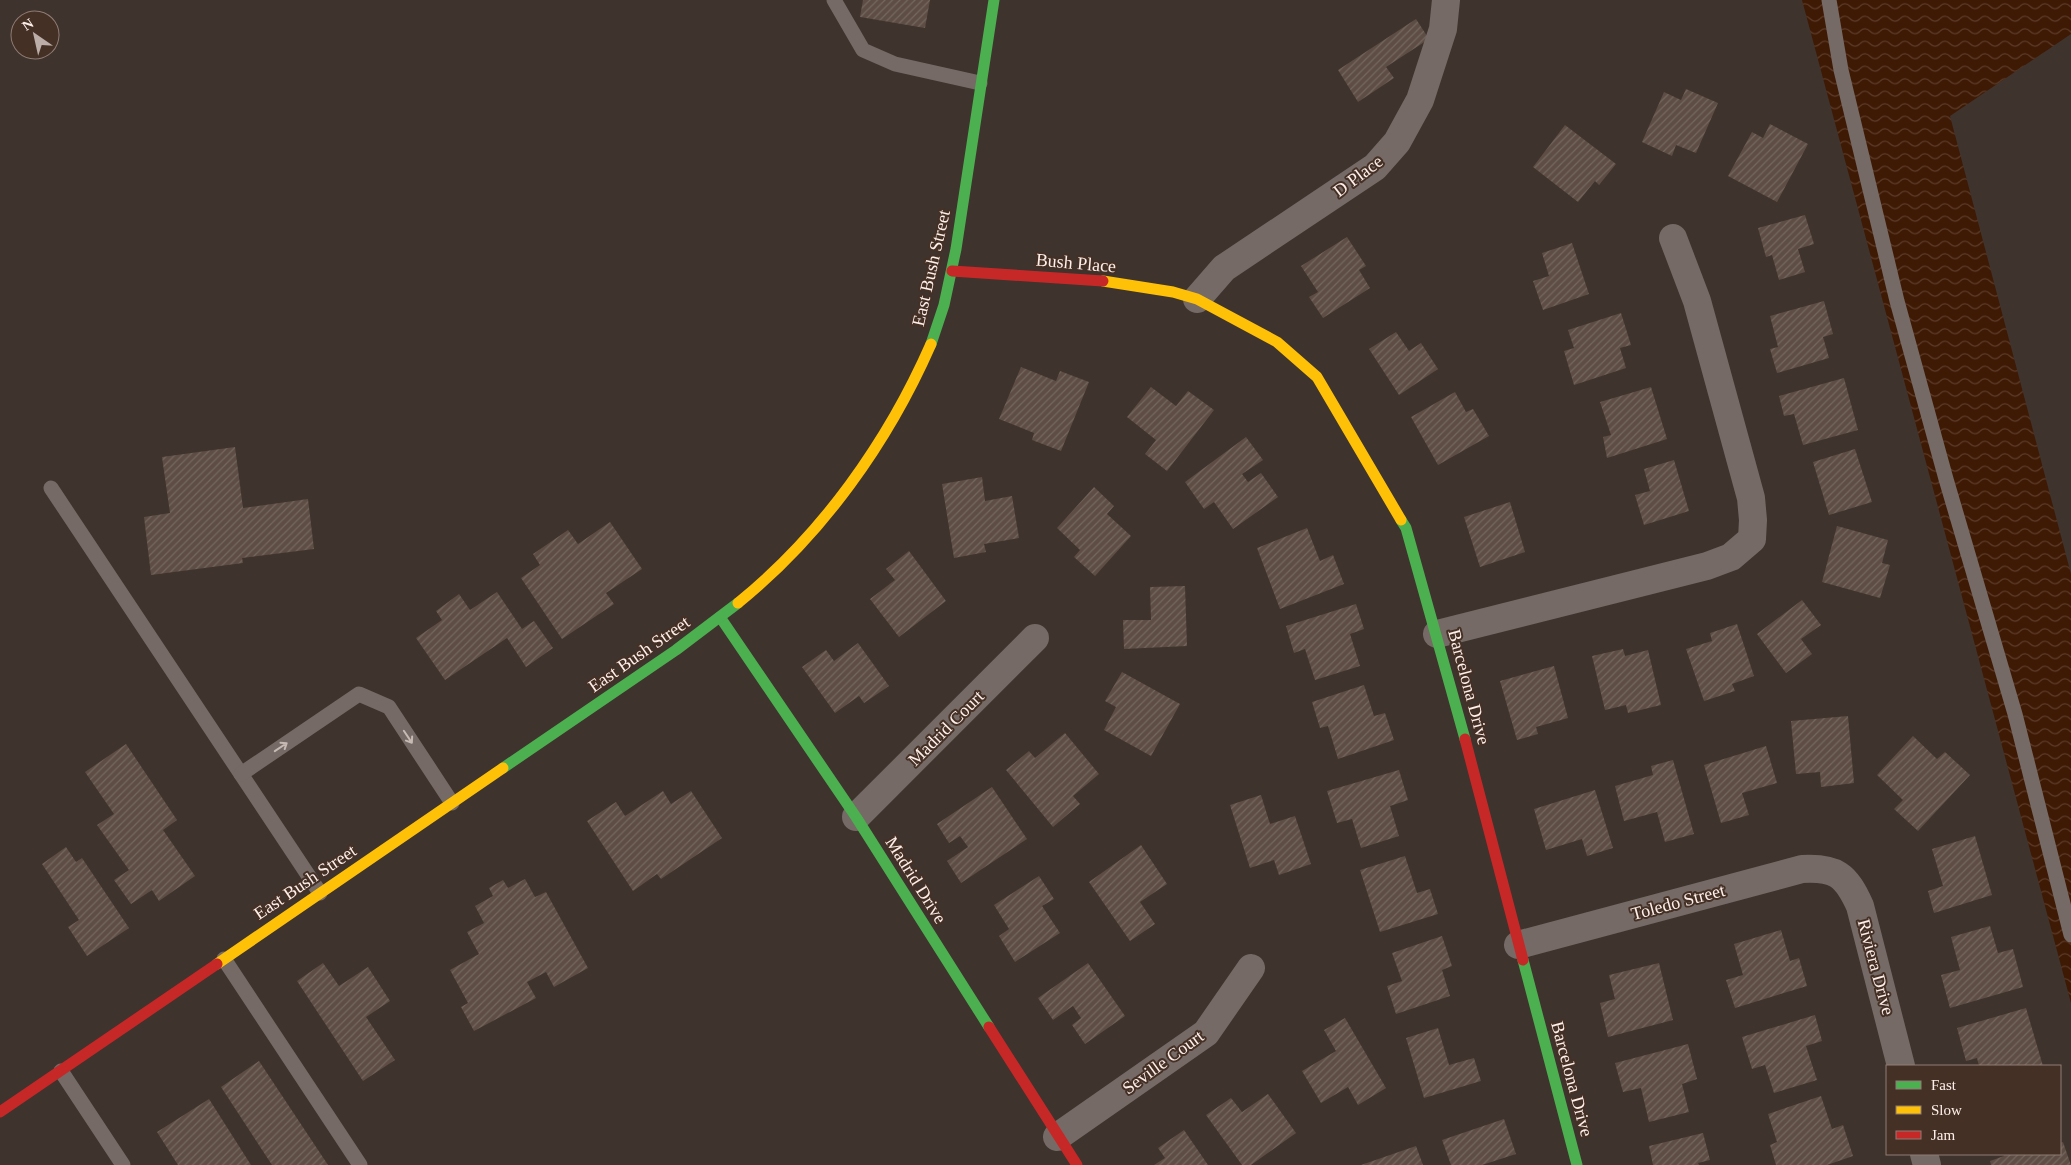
<svg xmlns="http://www.w3.org/2000/svg" width="2071" height="1165" font-family="'Times New Roman',serif">
	<style>
		.water { fill: url(#water-waves) }
		.building { fill: url(#building-hatch) }
		.lines { fill: none; stroke-linecap: round; stroke-linejoin: round }
		.lane { stroke: #756a65; stroke-width: 15 }
		.street { stroke: #756a65; stroke-width: 28 }
		.fast { stroke: #4caf50; stroke-width: 11 }
		.slow { stroke: #ffc107; stroke-width: 11 }
		.jam { stroke: #c62828; stroke-width: 11 }
		.oneway { stroke: #c7bab4 }
		.labels { text-anchor: middle; stroke-width: 4; stroke-linejoin: round; paint-order: stroke }
		.street-label { font-size: 18px; fill: #feefe9; stroke: #453026 }
	</style>
	<defs>
		<pattern id="water-waves" width="16" height="10" patternUnits="userSpaceOnUse" patternTransform="scale(1.25)"><rect width="16" height="10" fill="#3e1904"/><path d="M0 5q4-4 8 0t8 0" fill="none" stroke="#5b3b29"/></pattern>
		<pattern id="building-hatch" width="6" height="6" patternUnits="userSpaceOnUse" patternTransform="scale(1.25)"><rect width="6" height="6" fill="#5d4d44"/><path d="M-1 1l2-2M0 6l6-6M5 7l2-2" fill="none" stroke="#75675f"/></pattern>
	</defs>
	<rect width="100%" height="100%" fill="#3e332d"/>
	<polygon class="water" points="1802,0 2071,0 2071,34 1950,116 2071,574 2071,1003"/>
	<g class="building">
		<polygon points="863,0 930,0 925,28 860,17"/>
		<polygon points="1416,19 1429,39 1386,67 1394,78 1358,102 1338,70"/>
		<polygon points="1686,89 1718,103 1696,153 1676,145 1672,156 1642,142 1664,92 1681,100"/>
		<polygon points="1770,124 1808,144 1777,202 1728,176 1752,132 1763,138"/>
		<polygon points="1565,125 1616,164 1599,185 1595,181 1578,202 1533,167"/>
		<polygon points="1805,215 1814,244 1798,249 1805,272 1779,280 1772,255 1766,257 1758,228"/>
		<polygon points="1347,237 1366,266 1359,270 1370,288 1323,318 1309,297 1318,292 1301,266"/>
		<polygon points="1572,243 1589,294 1543,310 1533,281 1549,276 1542,253"/>
		<polygon points="1824,301 1833,334 1823,337 1829,358 1777,373 1770,349 1778,347 1770,316"/>
		<polygon points="1621,313 1631,345 1620,348 1626,368 1574,385 1564,351 1574,348 1568,330"/>
		<polygon points="1396,332 1409,351 1421,343 1438,369 1399,395 1369,349"/>
		<polygon points="1021,367 1056,381 1060,371 1089,382 1061,451 1032,440 1034,433 999,419"/>
		<polygon points="1844,378 1858,430 1803,445 1794,414 1784,416 1779,396"/>
		<polygon points="1151,387 1176,406 1188,391 1214,410 1167,471 1145,454 1156,440 1127,417"/>
		<polygon points="1651,387 1667,439 1607,458 1603,437 1611,435 1600,402"/>
		<polygon points="1455,392 1466,412 1473,409 1489,436 1438,465 1411,417"/>
		<polygon points="1246,437 1263,460 1242,474 1248,482 1261,473 1278,497 1233,529 1214,502 1204,509 1185,482"/>
		<polygon points="235,447 243,508 308,499 314,549 242,558 243,563 151,575 144,517 170,513 162,457"/>
		<polygon points="1855,449 1872,502 1829,515 1813,462"/>
		<polygon points="1674,460 1689,511 1644,525 1635,495 1650,491 1644,469"/>
		<polygon points="982,477 985,501 1012,496 1019,538 984,544 986,552 954,558 942,484"/>
		<polygon points="1094,487 1114,506 1107,514 1131,536 1095,576 1074,557 1080,550 1057,528"/>
		<polygon points="1510,502 1525,552 1480,567 1464,517"/>
		<polygon points="610,522 642,569 606,593 614,604 562,639 521,578 540,565 533,554 568,530 578,544"/>
		<polygon points="1837,526 1888,540 1882,563 1890,565 1880,598 1822,582"/>
		<polygon points="1307,528 1320,561 1333,555 1344,584 1280,609 1257,548"/>
		<polygon points="909,551 946,601 899,637 870,599 895,580 886,569"/>
		<polygon points="1185,586 1187,646 1124,649 1123,620 1151,620 1150,587"/>
		<polygon points="497,592 522,629 534,621 553,648 526,667 507,638 445,680 416,638 442,620 436,611 459,594 470,610"/>
		<polygon points="1802,600 1821,625 1801,639 1812,654 1786,673 1757,634"/>
		<polygon points="1356,604 1364,629 1350,634 1360,666 1315,680 1305,649 1294,653 1286,626"/>
		<polygon points="1737,624 1754,676 1732,684 1735,691 1704,701 1686,649 1712,641 1710,633"/>
		<polygon points="858,643 889,686 864,703 859,696 835,713 802,667 826,650 834,661"/>
		<polygon points="1623,649 1625,656 1648,650 1661,705 1628,713 1626,705 1605,710 1592,656"/>
		<polygon points="1554,666 1568,718 1536,727 1538,734 1517,740 1500,681"/>
		<polygon points="1122,672 1180,704 1151,756 1104,730 1116,707 1105,701"/>
		<polygon points="1364,685 1374,716 1385,713 1394,740 1338,759 1328,726 1320,728 1312,702"/>
		<polygon points="1848,716 1854,783 1821,787 1820,772 1796,774 1791,721"/>
		<polygon points="1065,733 1099,774 1073,796 1080,804 1053,827 1006,770 1029,751 1035,758"/>
		<polygon points="1913,736 1937,759 1945,752 1970,775 1918,831 1894,809 1903,800 1877,775"/>
		<polygon points="126,744 177,820 163,830 195,876 159,901 152,890 131,904 114,880 129,870 97,825 114,814 85,772"/>
		<polygon points="1766,746 1777,783 1742,793 1749,815 1721,823 1704,765"/>
		<polygon points="1673,760 1694,834 1665,842 1657,812 1624,821 1615,786 1653,775 1651,766"/>
		<polygon points="1399,770 1408,800 1390,806 1399,836 1361,848 1352,819 1337,823 1327,791"/>
		<polygon points="992,787 1027,839 961,883 947,861 968,847 960,836 949,843 937,824"/>
		<polygon points="1595,790 1613,848 1587,856 1582,839 1546,850 1534,809"/>
		<polygon points="663,791 671,804 691,791 722,838 661,879 657,874 633,891 587,821 616,802 625,816"/>
		<polygon points="1261,795 1270,824 1295,816 1311,864 1279,875 1274,860 1250,868 1230,805"/>
		<polygon points="1975,836 1992,895 1934,913 1928,891 1943,886 1932,849"/>
		<polygon points="1141,845 1167,884 1140,902 1155,924 1130,941 1089,882"/>
		<polygon points="66,847 76,862 82,858 129,928 87,956 68,927 79,920 42,864"/>
		<polygon points="1405,856 1417,893 1430,889 1438,914 1380,932 1360,870"/>
		<polygon points="1039,876 1054,899 1042,906 1060,933 1015,962 999,936 1009,929 994,905"/>
		<polygon points="525,879 535,897 546,892 588,968 554,987 546,972 527,982 536,998 474,1031 461,1007 468,1003 450,970 479,954 467,932 484,923 475,906 493,896 489,888 503,880 508,888"/>
		<polygon points="1990,926 1998,953 2013,949 2023,987 1950,1008 1941,975 1960,970 1951,937"/>
		<polygon points="1781,930 1790,961 1799,958 1807,986 1735,1008 1726,980 1743,975 1734,944"/>
		<polygon points="1442,936 1452,966 1442,970 1450,996 1396,1014 1387,986 1402,981 1392,953"/>
		<polygon points="323,963 339,986 368,967 390,1001 366,1017 395,1060 363,1081 297,981"/>
		<polygon points="1088,963 1125,1016 1085,1044 1072,1025 1081,1018 1073,1006 1053,1020 1038,998"/>
		<polygon points="1659,963 1673,1020 1608,1037 1600,1003 1615,999 1609,975"/>
		<polygon points="2026,1008 2043,1066 1979,1066 1977,1058 1966,1061 1957,1028"/>
		<polygon points="1815,1015 1822,1041 1806,1046 1817,1080 1774,1093 1765,1065 1752,1069 1742,1037"/>
		<polygon points="1345,1018 1386,1088 1358,1105 1348,1087 1321,1103 1302,1071 1336,1051 1324,1030"/>
		<polygon points="1438,1028 1449,1065 1474,1058 1481,1081 1424,1098 1406,1038"/>
		<polygon points="1688,1044 1697,1079 1682,1084 1689,1112 1649,1122 1641,1088 1623,1092 1615,1063"/>
		<polygon points="259,1061 328,1165 272,1165 221,1087"/>
		<polygon points="1268,1094 1296,1133 1251,1165 1242,1165 1206,1115 1231,1098 1242,1112"/>
		<polygon points="1821,1096 1832,1129 1843,1125 1853,1156 1827,1165 1776,1165 1770,1145 1777,1142 1768,1114"/>
		<polygon points="209,1099 251,1165 178,1165 157,1132"/>
		<polygon points="1504,1119 1516,1154 1482,1165 1451,1165 1442,1140"/>
		<polygon points="1184,1130 1208,1165 1154,1165 1165,1158 1158,1148"/>
		<polygon points="1703,1133 1710,1160 1698,1163 1699,1165 1653,1165 1649,1146"/>
		<polygon points="2063,1142 2071,1165 1991,1165 1990,1161 2004,1156 2003,1154 2060,1154 2060,1143"/>
		<polygon points="1416,1146 1423,1165 1361,1165"/>
	</g>
	<g class="lines">
		<g class="lane">
			<polyline points="834,0 863,50 895,64 980,83"/>
			<polyline points="1829,0 1841,70 1897,301 1946,479 2015,714 2071,935"/>
			<polyline points="51,488 320,893"/>
			<polyline points="241,774 359,694 389,707 452,803"/>
			<polyline points="224,959 360,1165"/>
			<polyline points="61,1071 123,1165"/>
		</g>
		<g class="street">
			<polyline points="1197,299 1224,268 1375,167 1397,142 1420,100 1443,29 1446,0"/>
			<polyline points="1437,634 1707,566 1731,557 1752,539 1753,520 1751,498 1697,301 1673,238"/>
			<polyline points="856,817 1035,638"/>
			<path d="M1518,945L1802,869C1836,867 1846,875 1860,906L1901,1066"/>
			<polyline points="1057,1137 1206,1033 1251,968"/>
			<polyline points="1924,1154 1927,1165"/>
		</g>
		<g class="fast">
			<polyline points="931,344 944,305 956,249 994,0"/>
			<polyline points="1401,520 1406,528 1465,739"/>
			<polyline points="720,617 856,817 989,1027"/>
			<polyline points="503,768 676,650 738,603"/>
			<polyline points="1523,960 1577,1165"/>
		</g>
		<g class="slow">
			<polyline points="1103,281 1173,292 1197,299 1277,342 1317,377 1401,520"/>
			<path d="M738,603C822,535 888,442 931,344"/>
			<polyline points="217,964 503,768"/>
		</g>
		<g class="jam">
			<polyline points="952,271 1103,281"/>
			<polyline points="1465,739 1523,960"/>
			<polyline points="989,1027 1077,1165"/>
			<polyline points="0,1112 217,964"/>
		</g>
	</g>
	<defs><path id="oneway-shaft" d="M-6 0H5M1.5-3L5.5 0L1.5 3" fill="none" stroke-width="1.6" stroke-linecap="round" stroke-linejoin="round" transform="scale(1.25)"/></defs>
	<g class="oneway">
		<use href="#oneway-shaft" transform="translate(408 737) rotate(56)"/>
		<use href="#oneway-shaft" transform="translate(281 747) rotate(-34)"/>
	</g>
	<g class="labels">
		<g class="street-label">
			<text transform="translate(1358 176) rotate(-37)" y="6">D Place</text>
			<text transform="translate(1076 263) rotate(5)" y="6">Bush Place</text>
			<text transform="translate(931 268) rotate(-77)" y="6">East Bush Street</text>
			<text transform="translate(639 654) rotate(-35)" y="6">East Bush Street</text>
			<text transform="translate(1469 687) rotate(75)" y="6">Barcelona Drive</text>
			<text transform="translate(946 728) rotate(-45)" y="6">Madrid Court</text>
			<text transform="translate(916 880) rotate(58)" y="6">Madrid Drive</text>
			<text transform="translate(305 882) rotate(-34)" y="6">East Bush Street</text>
			<text transform="translate(1678 902) rotate(-15)" y="6">Toledo Street</text>
			<text transform="translate(1876 967) rotate(75)" y="6">Riviera Drive</text>
			<text transform="translate(1163 1062) rotate(-36)" y="6">Seville Court</text>
			<text transform="translate(1572 1079) rotate(75)" y="6">Barcelona Drive</text>
		</g>
	</g>
	<rect x="1886" y="1065" width="175" height="90" fill="#453026" stroke="#8f7c74"/>
	<rect x="1896" y="1081" width="25" height="8" fill="#4caf50" stroke="#8f7c74"/>
	<text x="1931" y="1090" font-size="15" fill="#feefe9">Fast</text>
	<rect x="1896" y="1106" width="25" height="8" fill="#ffc107" stroke="#8f7c74"/>
	<text x="1931" y="1115" font-size="15" fill="#feefe9">Slow</text>
	<rect x="1896" y="1131" width="25" height="8" fill="#c62828" stroke="#8f7c74"/>
	<text x="1931" y="1140" font-size="15" fill="#feefe9">Jam</text>
	<g transform="translate(35 35) rotate(326)"><circle r="24" fill="#453026" stroke="#8f7c74"/>
	<path d="M0-4L9 19L0 12L-9 19Z" fill="#bbada7"/>
	<text y="-8" font-size="14" font-weight="bold" text-anchor="middle" fill="#feefe9">N</text>
	</g>
</svg>
